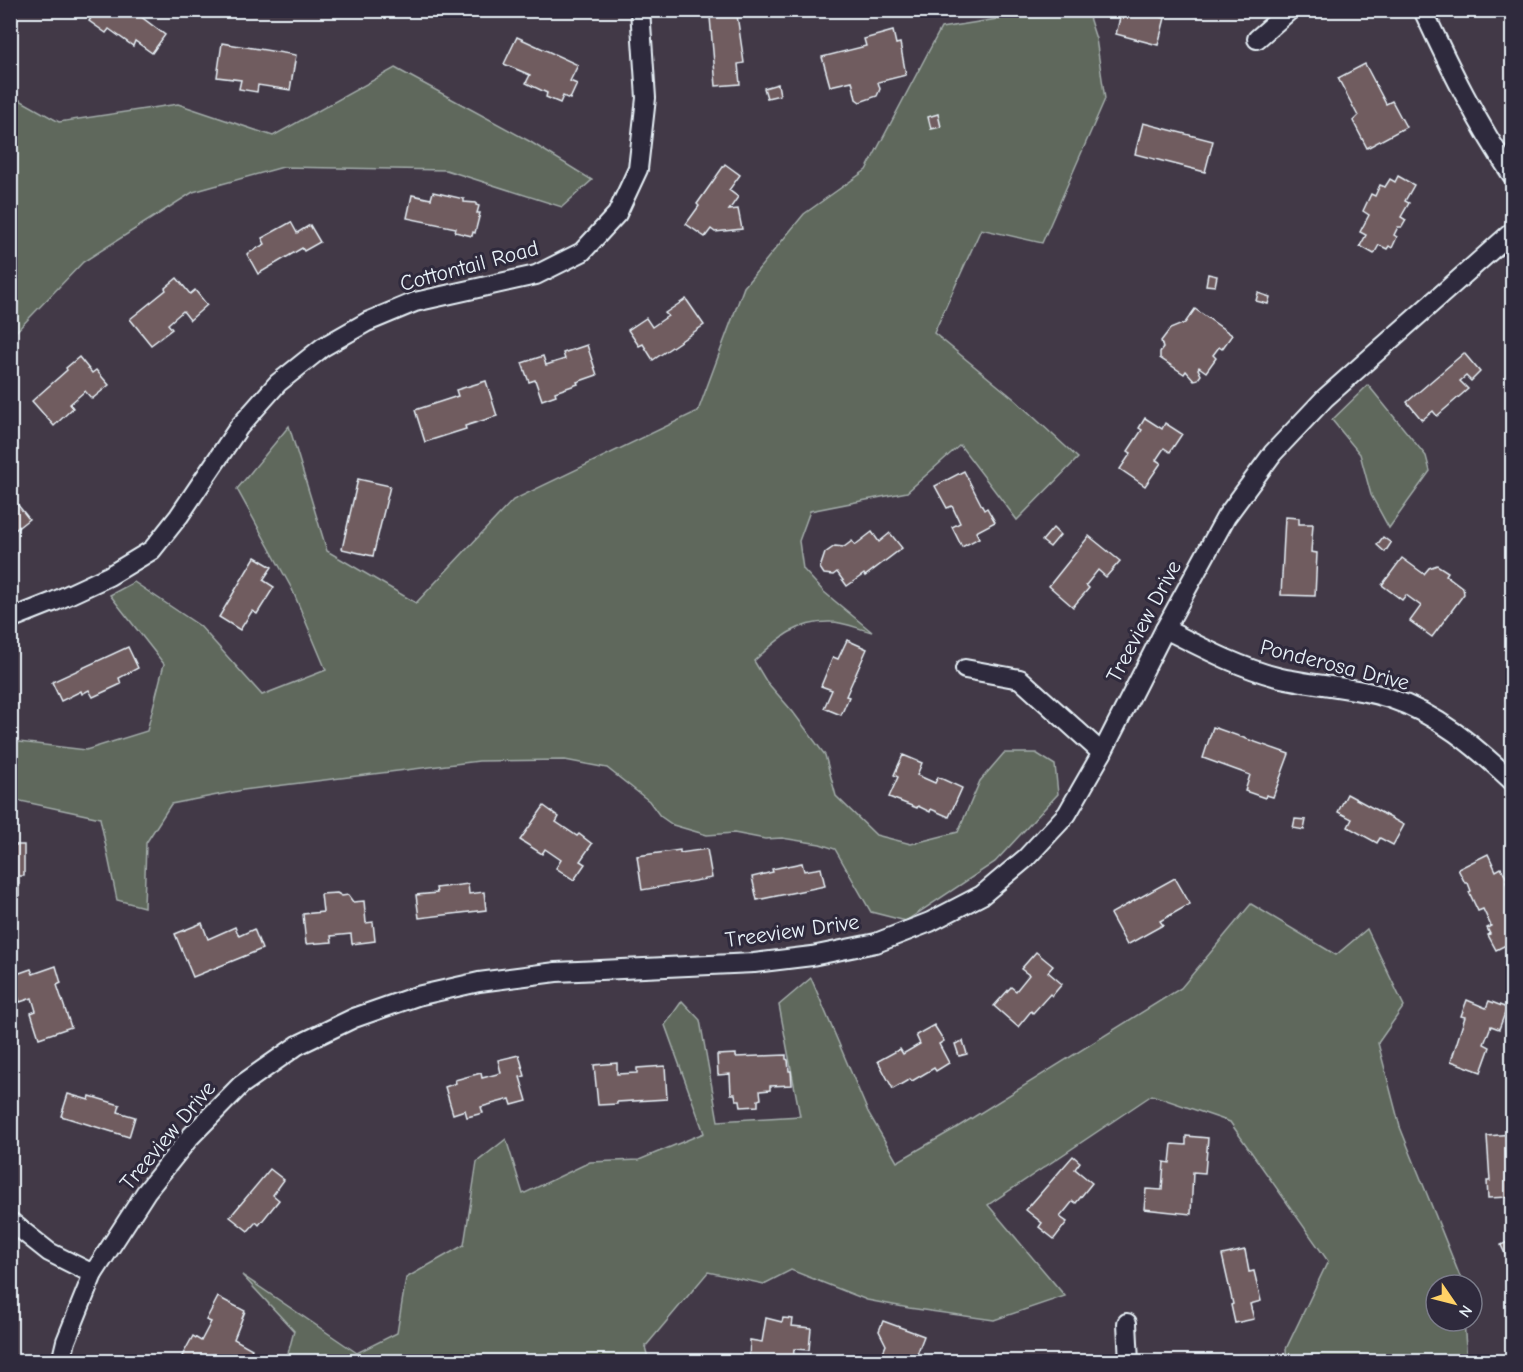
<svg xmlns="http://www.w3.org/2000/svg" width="1523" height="1372" font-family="'Comic Neue',sans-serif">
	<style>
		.green { fill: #5e685c; stroke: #a3acaa; stroke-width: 1.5 }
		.building { fill: #705b5e; stroke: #e8f1f8; stroke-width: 1.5 }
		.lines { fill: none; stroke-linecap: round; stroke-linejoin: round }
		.minor-casing { stroke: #e8f1f8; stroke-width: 22 }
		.minor { stroke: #2f2a3d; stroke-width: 18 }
		.labels { text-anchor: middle; stroke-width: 6; stroke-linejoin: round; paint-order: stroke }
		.street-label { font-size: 22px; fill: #e8f1f8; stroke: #2f2a3d }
	</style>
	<rect width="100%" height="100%" fill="#423947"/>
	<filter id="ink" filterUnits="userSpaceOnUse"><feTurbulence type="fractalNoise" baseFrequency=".0167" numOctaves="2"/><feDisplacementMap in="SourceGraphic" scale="12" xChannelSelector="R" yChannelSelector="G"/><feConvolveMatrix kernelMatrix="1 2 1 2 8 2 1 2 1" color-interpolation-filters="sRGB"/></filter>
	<g filter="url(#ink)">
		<g class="green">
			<path d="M1024,11H1087L1096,39L1105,99L1042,243L981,229L934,333L1013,398L1078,458L1017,520L960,445L907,492L810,511L799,541L803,569L824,592L872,632C859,629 844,622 831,622C796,621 778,639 754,661L766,681L793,712L825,755L836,796L876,835L911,844L958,832L980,781L1004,753H1036L1055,765L1058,794L995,862L906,921L871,912L835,849L820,844L782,838L765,839L734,833L707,835L673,825L660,816L649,801L607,768L565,760L479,761L243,790L171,804L146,843L144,907L117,900L100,818L11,799V741L86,750L147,731L164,664L110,595L134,582L200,626L262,695L326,670L292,589L237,489L289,426L327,551L416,603L513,500L698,411L744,287L804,214L866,170L941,28L1022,15Z"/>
			<polygon points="395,68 529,141 592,180 562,207 446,170 283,167 193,192 83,262 11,337 11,95 59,122 178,104 273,136"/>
			<polygon points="1368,385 1426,456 1430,471 1389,528 1371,495 1360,454 1332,420"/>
			<polygon points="1251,904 1336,955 1367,929 1404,1006 1378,1043 1400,1127 1461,1279 1461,1285 1436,1285 1436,1321 1464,1321 1467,1361 1287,1361 1286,1349 1328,1261 1230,1122 1152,1095 988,1205 1065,1296 994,1320 909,1308 867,1300 791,1270 764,1284 708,1272 645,1347 649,1361 286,1361 294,1331 242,1275 357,1353 397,1333 406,1278 464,1245 477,1162 506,1139 523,1194 590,1162 639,1160 704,1133 665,1025 682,1001 700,1020 718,1121 800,1116 779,1005 811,978 868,1112 897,1162 956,1128 1181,988"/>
		</g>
		<g class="building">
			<polygon points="96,10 132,10 165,35 152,53 135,41 133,46 109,29 106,33 89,21"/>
			<polygon points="1122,10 1162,10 1161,17 1165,18 1158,45 1116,34"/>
			<polygon points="737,15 744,63 738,64 740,84 716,86 710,17"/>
			<polygon points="893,31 896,44 900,43 906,75 878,82 880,89 877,96 860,102 856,99 852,81 830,86 822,57 866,46 864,39"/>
			<polygon points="517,37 578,65 570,81 577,84 570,99 563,96 560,103 546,97 547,93 526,83 530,75 504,64"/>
			<polygon points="222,43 296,55 290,90 258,85 257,92 239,89 241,80 217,77"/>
			<polygon points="1365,64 1386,104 1392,101 1406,127 1367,148 1353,121 1358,116 1338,78"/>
			<polygon points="778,84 780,95 767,98 764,88"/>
			<polygon points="938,114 941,127 931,129 928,117"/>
			<polygon points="1143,123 1213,141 1205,172 1135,154"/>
			<polygon points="725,164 740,175 729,190 738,197 729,210 738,209 742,229 715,232 711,229 705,237 686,224 699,206 697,204"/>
			<polygon points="1398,176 1414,185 1405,201 1409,203 1401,217 1406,220 1402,227 1398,227 1394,235 1397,237 1392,248 1389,246 1387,249 1379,245 1374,254 1360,246 1366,235 1360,232 1369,215 1363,211 1371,194 1375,196 1380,185 1385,187 1390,179 1395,182"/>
			<polygon points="433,192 464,199 464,202 476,203 476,205 479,206 477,213 480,213 475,233 473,232 472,236 455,232 456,228 407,218 412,195 431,199"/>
			<polygon points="291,222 297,233 310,225 320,242 304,251 302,248 258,274 247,254 265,244 262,238"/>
			<polygon points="1208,274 1217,276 1215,286 1206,285"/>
			<polygon points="177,278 190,294 195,290 207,305 190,320 183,311 168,324 172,329 151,345 130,319 166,290 165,288"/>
			<polygon points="1258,293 1270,297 1268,304 1256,301"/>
			<polygon points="686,299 704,325 653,360 643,344 639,346 628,330 646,318 652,327 668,316 665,313"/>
			<polygon points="1195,309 1232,335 1222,349 1219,347 1213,355 1216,358 1206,372 1199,367 1198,369 1201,375 1198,379 1194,380 1186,371 1184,374 1160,358 1160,352 1163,348 1161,341 1170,329 1185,323"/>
			<polygon points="587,345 597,375 577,382 578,384 555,392 556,395 542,400 535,380 529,382 522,363 543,356 546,365 565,359 563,353"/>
			<polygon points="1464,353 1480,372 1471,381 1466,376 1460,381 1468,389 1437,416 1433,411 1422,420 1407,402"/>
			<polygon points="79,357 92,373 96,370 109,385 92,399 85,391 70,404 73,408 54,426 32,401 67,370 66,368"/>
			<polygon points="486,381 497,416 465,426 466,429 425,442 415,410 458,396 456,390"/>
			<polygon points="1145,418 1162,429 1165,423 1182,434 1170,452 1164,448 1156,460 1161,463 1145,486 1120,469 1131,453 1128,451 1142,430 1139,428"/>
			<polygon points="964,471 984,510 987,508 995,522 976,532 979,538 962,547 952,527 960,523 952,506 947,508 935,486"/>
			<polygon points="358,479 390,486 373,556 342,549"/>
			<polygon points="10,495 29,519 10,534"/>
			<polygon points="1285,517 1299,518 1299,524 1313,524 1311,552 1317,553 1315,596 1281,595"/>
			<polygon points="1053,528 1060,535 1050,547 1042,541"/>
			<polygon points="872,532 879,542 890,533 902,548 865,576 864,574 847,586 837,572 833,575 824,574 820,568 825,553 835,546 844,547 852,541 855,545"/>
			<polygon points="1089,536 1120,561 1106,577 1098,570 1086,585 1089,588 1073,607 1049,586"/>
			<polygon points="1383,537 1391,543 1385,552 1377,545"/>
			<polygon points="255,557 272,567 263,580 274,587 257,614 252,611 240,630 219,617"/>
			<polygon points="1402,558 1424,574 1429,568 1437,565 1448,572 1446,575 1463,588 1464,594 1432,637 1410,621 1421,606 1406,595 1402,600 1382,585"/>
			<polygon points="847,640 867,649 846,696 849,697 841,715 824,708 832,690 821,686 833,657 838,659"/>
			<polygon points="128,647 138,668 119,678 121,684 93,697 89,690 82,694 81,691 61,701 52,682"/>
			<polygon points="1213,727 1289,754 1273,797 1266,795 1265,798 1245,791 1250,775 1203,758"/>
			<polygon points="903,755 922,763 917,775 935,783 938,777 962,788 949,817 931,809 930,812 918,806 917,808 889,797 898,777 894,775"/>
			<polygon points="1347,794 1404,825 1393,845 1380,838 1377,843 1348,827 1352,819 1338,812"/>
			<polygon points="544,806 559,817 556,822 577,836 579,834 592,844 580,861 585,864 574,880 556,868 561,860 545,849 542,854 520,840"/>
			<polygon points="1295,819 1306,820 1304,830 1293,828"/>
			<polygon points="10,827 14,827 14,845 24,845 24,876 19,876 19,896 10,896"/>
			<polygon points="707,849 712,878 642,890 637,856 680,850 680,853"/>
			<polygon points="1488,854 1496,871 1501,868 1508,881 1506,882 1512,899 1512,942 1496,950 1488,935 1490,934 1487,928 1491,926 1483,909 1478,911 1469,892 1471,891 1468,883 1465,883 1458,869"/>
			<polygon points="802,863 804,871 821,868 825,886 757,900 752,877 773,872 772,869"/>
			<polygon points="1175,878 1190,904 1160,921 1163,925 1127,945 1110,914"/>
			<polygon points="468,884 469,894 484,892 486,910 419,918 416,895 437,893 436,888"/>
			<polygon points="337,893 342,896 348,895 353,902 364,901 366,923 373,922 375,941 352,944 351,934 331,936 332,942 306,944 303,914 323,912 321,894"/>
			<polygon points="202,923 208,939 235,927 239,936 254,929 262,949 193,977 175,934"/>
			<polygon points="1036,952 1053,966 1048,972 1062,984 1052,996 1050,994 1033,1013 1031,1011 1018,1027 994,1006 1011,987 1016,991 1029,975 1021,969"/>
			<polygon points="56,966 61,983 57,985 71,1027 39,1038 31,1013 36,1011 32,998 20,1002 11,976 31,969 33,974"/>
			<polygon points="1467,1000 1486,1008 1489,1001 1507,1008 1499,1029 1491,1026 1484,1044 1490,1047 1481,1072 1451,1061 1465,1017 1461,1016"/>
			<polygon points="934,1025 944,1041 939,1044 949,1063 936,1071 934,1068 912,1081 910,1079 893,1089 878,1061 900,1049 903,1054 920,1044 916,1035"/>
			<polygon points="963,1041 967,1054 959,1056 955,1044"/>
			<polygon points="736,1054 736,1057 786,1055 786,1059 788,1060 789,1071 791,1071 792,1085 770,1086 770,1090 760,1091 761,1099 758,1100 758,1106 741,1107 740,1100 736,1100 735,1094 731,1094 730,1074 718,1075 717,1055"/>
			<polygon points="519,1055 525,1076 520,1077 527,1101 512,1105 510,1099 481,1107 483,1113 467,1117 465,1110 453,1114 445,1087 456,1083 455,1080 481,1073 482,1078 501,1073 498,1060"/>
			<polygon points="617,1063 617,1074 637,1073 637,1068 665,1066 667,1099 617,1102 617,1104 598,1105 594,1065"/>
			<polygon points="68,1094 89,1100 90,1096 120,1105 118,1112 135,1117 129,1137 61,1116"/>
			<polygon points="1512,1134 1512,1201 1509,1201 1509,1197 1488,1198 1487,1181 1490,1181 1487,1136"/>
			<polygon points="1186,1136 1208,1138 1205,1173 1193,1172 1191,1214 1144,1209 1146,1189 1162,1190 1164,1162 1170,1163 1172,1144 1186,1145"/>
			<polygon points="1073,1156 1080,1162 1075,1169 1092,1183 1076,1203 1073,1201 1060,1217 1067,1222 1054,1239 1039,1227 1042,1223 1026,1210"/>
			<polygon points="270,1169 284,1180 273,1195 279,1200 259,1225 256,1222 248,1231 230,1217"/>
			<polygon points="1512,1240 1512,1269 1501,1245"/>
			<polygon points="1245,1250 1249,1272 1254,1271 1261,1301 1250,1304 1254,1319 1235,1323 1231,1305 1233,1304 1222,1255"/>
			<polygon points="218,1297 245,1311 234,1339 252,1349 245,1362 232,1362 228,1359 226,1362 192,1362 182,1356 193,1336 201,1341 211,1322 206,1320"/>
			<polygon points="766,1318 782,1322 783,1318 793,1319 792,1326 811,1328 809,1350 794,1349 793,1362 749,1362 750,1340 762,1342"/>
			<polygon points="883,1321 924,1336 914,1362 879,1362 886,1345 879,1331"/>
		</g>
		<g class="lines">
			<g class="minor-casing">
				<g id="minor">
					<path d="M1423,10C1450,68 1477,123 1512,175"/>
					<polyline points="1257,39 1290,10"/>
					<polyline points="10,619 53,602 109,576 152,550 179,516 239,427 278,383 323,347 367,322 415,302 536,275 582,252 617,214 638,169 646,98 640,10"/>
					<path d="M1165,629C1201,647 1238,667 1277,677C1314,686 1353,686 1389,698C1438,714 1476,747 1512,781"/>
					<polyline points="965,669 1020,679 1102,753"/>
					<polyline points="10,1221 49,1252 93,1274"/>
					<polyline points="1127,1323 1129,1362"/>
					<polyline points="61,1362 66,1341 93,1274 146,1192 190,1137 241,1085 298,1045 354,1018 417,996 479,982 556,972 754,963 812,956 876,943 930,922 982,895 1026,858 1067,814 1102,753 1165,629 1226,517 1273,453 1325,398 1512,232"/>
				</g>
			</g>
			<use href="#minor" class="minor"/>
		</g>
	</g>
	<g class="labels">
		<g class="street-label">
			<text transform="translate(469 265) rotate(-15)" y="8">Cottontail Road</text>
			<text transform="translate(1143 621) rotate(-62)" y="8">Treeview Drive</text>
			<text transform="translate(1335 664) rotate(14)" y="8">Ponderosa Drive</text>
			<text transform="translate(792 930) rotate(-8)" y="8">Treeview Drive</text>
			<text transform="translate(167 1135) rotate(-50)" y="8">Treeview Drive</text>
		</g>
	</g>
	<rect width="1523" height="1372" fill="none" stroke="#2f2a3d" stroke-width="36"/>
	<rect x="18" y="18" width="1487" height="1336" fill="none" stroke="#e8f1f8" stroke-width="2" filter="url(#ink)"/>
	<g transform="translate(1454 1303) rotate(125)"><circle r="28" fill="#2f2a3d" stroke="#797a88" stroke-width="1.5"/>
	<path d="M0-4.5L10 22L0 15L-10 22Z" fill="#ffd166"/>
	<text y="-9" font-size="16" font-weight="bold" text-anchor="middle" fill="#e8f1f8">N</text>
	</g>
</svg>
